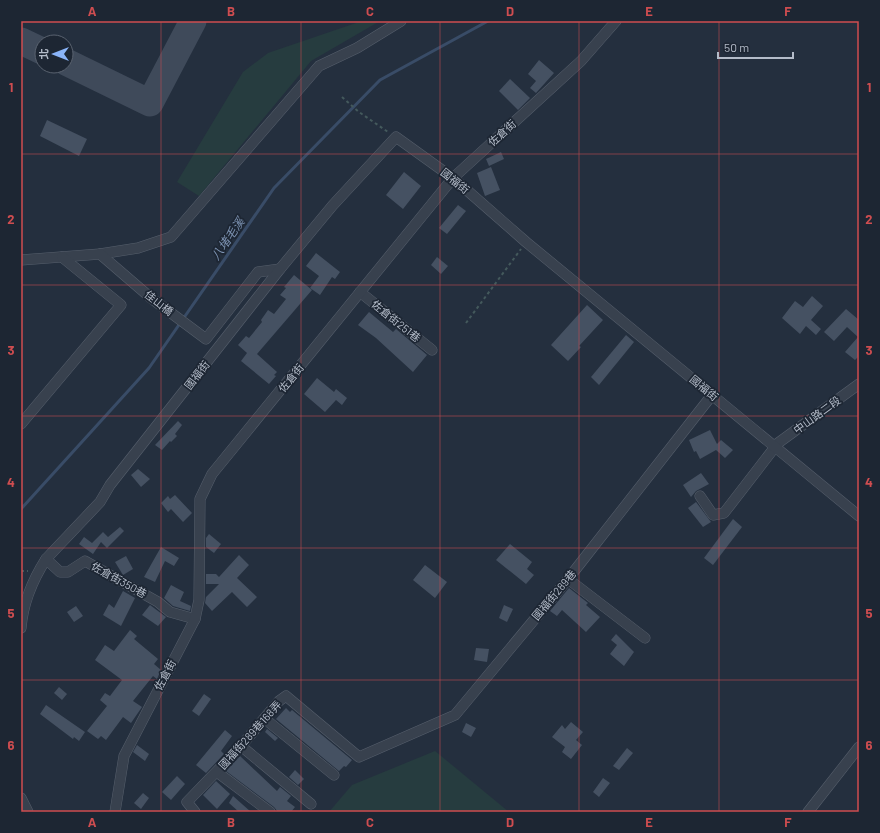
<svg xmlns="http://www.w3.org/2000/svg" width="880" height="833" font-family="Barlow,'Noto Sans TC',sans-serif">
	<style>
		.green { fill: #263c3f }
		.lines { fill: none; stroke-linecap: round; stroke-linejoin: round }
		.stream { stroke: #394c67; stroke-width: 3 }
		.taxiway { stroke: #3f4a5a; stroke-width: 27 }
		.building { fill: #455162 }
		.minor-casing { stroke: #565f6c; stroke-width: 11 }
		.path { stroke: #44595c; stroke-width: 2; stroke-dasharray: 3 3; stroke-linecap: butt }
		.minor { stroke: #38414e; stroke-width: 10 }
		.grid { fill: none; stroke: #ce4d50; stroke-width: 1; stroke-opacity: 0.55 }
		.labels { text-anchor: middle; stroke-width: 3.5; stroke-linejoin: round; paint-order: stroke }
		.street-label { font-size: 11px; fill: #b4bcc9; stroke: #1d2633 }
		.water-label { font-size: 12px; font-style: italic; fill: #7c92b1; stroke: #1d2633 }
		.neatline { fill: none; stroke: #ce4d50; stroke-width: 1.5 }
		.grid-label { font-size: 13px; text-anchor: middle; font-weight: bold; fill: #ce4d50 }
	</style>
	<rect width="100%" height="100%" fill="#242f3e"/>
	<g class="green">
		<polygon points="362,21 380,21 311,61 199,196 177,182 243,72 268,53"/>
		<polygon points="435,751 509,812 329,812 352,785"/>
	</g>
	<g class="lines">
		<polyline class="stream" points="21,509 149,368 274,188 380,80 488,21"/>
		<g class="taxiway">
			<polyline points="21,41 42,51"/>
			<polyline points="66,62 150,103 193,21"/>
		</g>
	</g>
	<g class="building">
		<polygon points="539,60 554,73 536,93 530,88 536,81 528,74"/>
		<polygon points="510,79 530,98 518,110 499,91"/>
		<polygon points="47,120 87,139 79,156 40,136"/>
		<polygon points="501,152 504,159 489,166 486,159"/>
		<polygon points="491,167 500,190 485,196 477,173"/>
		<polygon points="404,172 421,186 403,209 386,195"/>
		<polygon points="458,205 466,211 447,234 439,228"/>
		<polygon points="316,253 340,272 335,279 332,277 320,295 310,288 319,276 306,266"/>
		<polygon points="437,257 448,266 441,274 431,265"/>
		<polygon points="294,275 312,290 257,354 277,372 274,375 276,376 269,384 241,361 247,353 238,345 246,336 249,338 262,322 261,320 268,310 274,314 286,299 280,295 286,288 284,287"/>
		<polygon points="812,296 823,306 811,320 821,329 816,335 806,326 800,334 782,318 795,301 803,307"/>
		<polygon points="587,305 603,320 579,346 581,347 568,361 551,345"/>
		<polygon points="846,309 859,320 859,356 855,360 845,352 858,337 847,327 834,341 824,332"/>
		<polygon points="369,312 393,332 396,329 427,355 413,372 376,338 358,325"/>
		<polygon points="626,335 634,342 599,385 591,377"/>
		<polygon points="317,378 334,392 336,389 347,398 342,405 336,400 325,412 304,394"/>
		<polygon points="178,421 182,425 175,434 177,436 171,442 170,441 162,450 155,445"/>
		<polygon points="710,430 717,444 721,440 733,450 725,458 716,450 700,459 696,451 694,452 689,440"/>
		<polygon points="138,469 150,479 141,487 131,475"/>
		<polygon points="701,473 709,484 696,491 691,497 683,485"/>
		<polygon points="175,495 192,513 183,522 171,509 168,512 161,503 168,496 170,499"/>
		<polygon points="696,502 711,522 703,527 688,508"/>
		<polygon points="733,519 742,527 713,565 704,558"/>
		<polygon points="120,527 124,531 107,548 101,542 93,554 79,544 84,537 92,543 103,532 108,537"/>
		<polygon points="209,534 221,544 214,553 206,547 206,538"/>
		<polygon points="510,544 532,562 527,569 534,575 526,584 496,560"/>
		<polygon points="161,547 179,558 174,566 165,561 155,582 144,577"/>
		<polygon points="239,555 249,565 237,578 257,597 247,607 232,592 212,611 205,603 206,597 219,584 206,584 206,574 216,574 219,577"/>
		<polygon points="126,556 133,569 123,575 115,562"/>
		<polygon points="425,565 447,582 435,598 413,580"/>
		<polygon points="171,585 184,592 180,601 191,606 190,611 173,606 164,598"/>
		<polygon points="569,588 588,603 586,605 600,617 586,632 562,610 557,616 550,611"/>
		<polygon points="123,591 135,598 121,626 103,615 109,604 114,608"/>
		<polygon points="150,605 166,617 158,626 142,615"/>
		<polygon points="504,605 513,609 507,622 499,618"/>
		<polygon points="76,606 83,616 74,622 67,612"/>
		<polygon points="130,630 137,636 134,639 158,659 154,664 161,670 157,679 153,676 133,701 142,707 131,723 123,717 106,740 101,736 98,739 87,731 107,706 100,700 105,693 110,696 122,680 95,660 105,645 114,651"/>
		<polygon points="616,634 634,652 624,666 610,654 617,645 611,640"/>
		<polygon points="476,648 489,649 487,662 474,660"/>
		<polygon points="59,687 67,694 62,700 54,693"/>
		<polygon points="204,694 211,699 199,716 192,711"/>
		<polygon points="46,705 85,732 79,741 74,737 73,739 40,714"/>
		<polygon points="286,708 290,712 292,710 352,760 346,767 344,766 339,771 276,719"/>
		<polygon points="571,722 583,732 576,740 582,745 571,759 562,752 565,747 552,737 562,725 565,729"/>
		<polygon points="466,723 476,728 471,737 462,732"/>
		<polygon points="267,729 278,738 275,741 265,732"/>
		<polygon points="225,730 232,736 221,751 224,754 206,773 196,765"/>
		<polygon points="137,745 149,754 145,761 133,752"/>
		<polygon points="627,748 633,753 619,770 613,766"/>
		<polygon points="240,756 277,791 280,787 291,796 287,801 295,807 291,812 278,812 274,807 226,771"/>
		<polygon points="295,770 304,779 298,785 289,777"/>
		<polygon points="177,776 185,784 171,800 162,792"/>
		<polygon points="603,778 610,783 599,797 593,792"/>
		<polygon points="216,781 230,794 217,809 203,795"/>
		<polygon points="143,793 149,798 141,809 134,803"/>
		<polygon points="233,796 251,812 239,812 229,803"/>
	</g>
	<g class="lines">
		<g class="minor-casing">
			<g id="minor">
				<polyline points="100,254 138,248 171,237 319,66 357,48 401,21"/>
				<polyline points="21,260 100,254 151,298 206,339 258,272 280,269"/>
				<polyline points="360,292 432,350"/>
				<polyline points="21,424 121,305 62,257"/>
				<polyline points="774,446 859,384"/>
				<polyline points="700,496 713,515 724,513 775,447"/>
				<polyline points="46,559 60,572 68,572 85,561 158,602 170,612 195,619"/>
				<polyline points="568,579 645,638"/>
				<path d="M21,628C23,602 32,581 46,559L100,502L110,485L280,269L333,205L396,137L453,178L526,242L859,516"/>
				<polyline points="265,719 334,775"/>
				<polyline points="241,746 311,804"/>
				<polyline points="217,772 270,812"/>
				<polyline points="21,798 28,812"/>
				<polyline points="115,812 124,756 195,619 199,600 200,499 212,474 453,178 581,61 616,21"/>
				<polyline points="195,812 187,802 241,746 279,701 286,696 359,757 455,715 568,579 712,395"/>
				<polyline points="808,812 859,747"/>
			</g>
		</g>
		<g class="path">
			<polyline points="342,97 359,112 388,132"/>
			<polyline points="466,323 521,249"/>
			<polyline points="21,571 28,571"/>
		</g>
		<use href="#minor" class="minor"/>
	</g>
	<path class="grid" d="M161,21V812M301,21V812M440,21V812M579,21V812M719,21V812M21,154H859M21,285H859M21,416H859M21,548H859M21,680H859"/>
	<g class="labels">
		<g class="street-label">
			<text transform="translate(502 133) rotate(-42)" y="4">佐倉街</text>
			<text transform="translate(455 181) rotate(39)" y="4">國福街</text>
			<text transform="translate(159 303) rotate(38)" y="4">佳山橋</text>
			<text transform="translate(396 321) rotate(39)" y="4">佐倉街251巷</text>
			<text transform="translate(197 375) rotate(-52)" y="4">國福街</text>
			<text transform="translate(291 378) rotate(-51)" y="4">佐倉街</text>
			<text transform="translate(704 388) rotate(40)" y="4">國福街</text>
			<text transform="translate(817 415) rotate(-36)" y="4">中山路二段</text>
			<text transform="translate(119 580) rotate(29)" y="4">佐倉街350巷</text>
			<text transform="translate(554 595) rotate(-50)" y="4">國福街289巷</text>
			<text transform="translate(165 675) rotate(-62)" y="4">佐倉街</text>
			<text transform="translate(250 735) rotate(-48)" y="4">國福街289巷168弄</text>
		</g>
		<g class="water-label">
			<text transform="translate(228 239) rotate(-55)" y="4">八堵毛溪</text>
		</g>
	</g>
	<rect width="880" height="833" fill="none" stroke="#1d2633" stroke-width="44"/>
	<g transform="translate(54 54) rotate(270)"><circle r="19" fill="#1d2633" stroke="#59626f"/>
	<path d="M0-3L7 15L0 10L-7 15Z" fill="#8ab4f8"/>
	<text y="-6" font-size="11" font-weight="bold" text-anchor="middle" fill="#b4bcc9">北</text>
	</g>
	<path d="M718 52v6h75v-6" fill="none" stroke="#b4bcc9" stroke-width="2"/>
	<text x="724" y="52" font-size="12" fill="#b4bcc9" stroke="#1d2633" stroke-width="3" paint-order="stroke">50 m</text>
	<rect x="22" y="22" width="836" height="789" class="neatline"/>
	<g class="grid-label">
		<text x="92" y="16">A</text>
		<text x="231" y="16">B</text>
		<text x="370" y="16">C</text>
		<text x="510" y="16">D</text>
		<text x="649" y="16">E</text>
		<text x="788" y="16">F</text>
		<text x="11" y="92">1</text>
		<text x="869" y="92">1</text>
		<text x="11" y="224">2</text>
		<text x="869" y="224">2</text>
		<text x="11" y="355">3</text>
		<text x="869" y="355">3</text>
		<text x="11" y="487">4</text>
		<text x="869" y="487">4</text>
		<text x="11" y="618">5</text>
		<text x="869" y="618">5</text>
		<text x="11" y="750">6</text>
		<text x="869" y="750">6</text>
		<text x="92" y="827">A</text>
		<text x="231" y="827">B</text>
		<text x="370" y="827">C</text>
		<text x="510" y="827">D</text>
		<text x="649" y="827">E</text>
		<text x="788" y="827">F</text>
	</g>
</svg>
